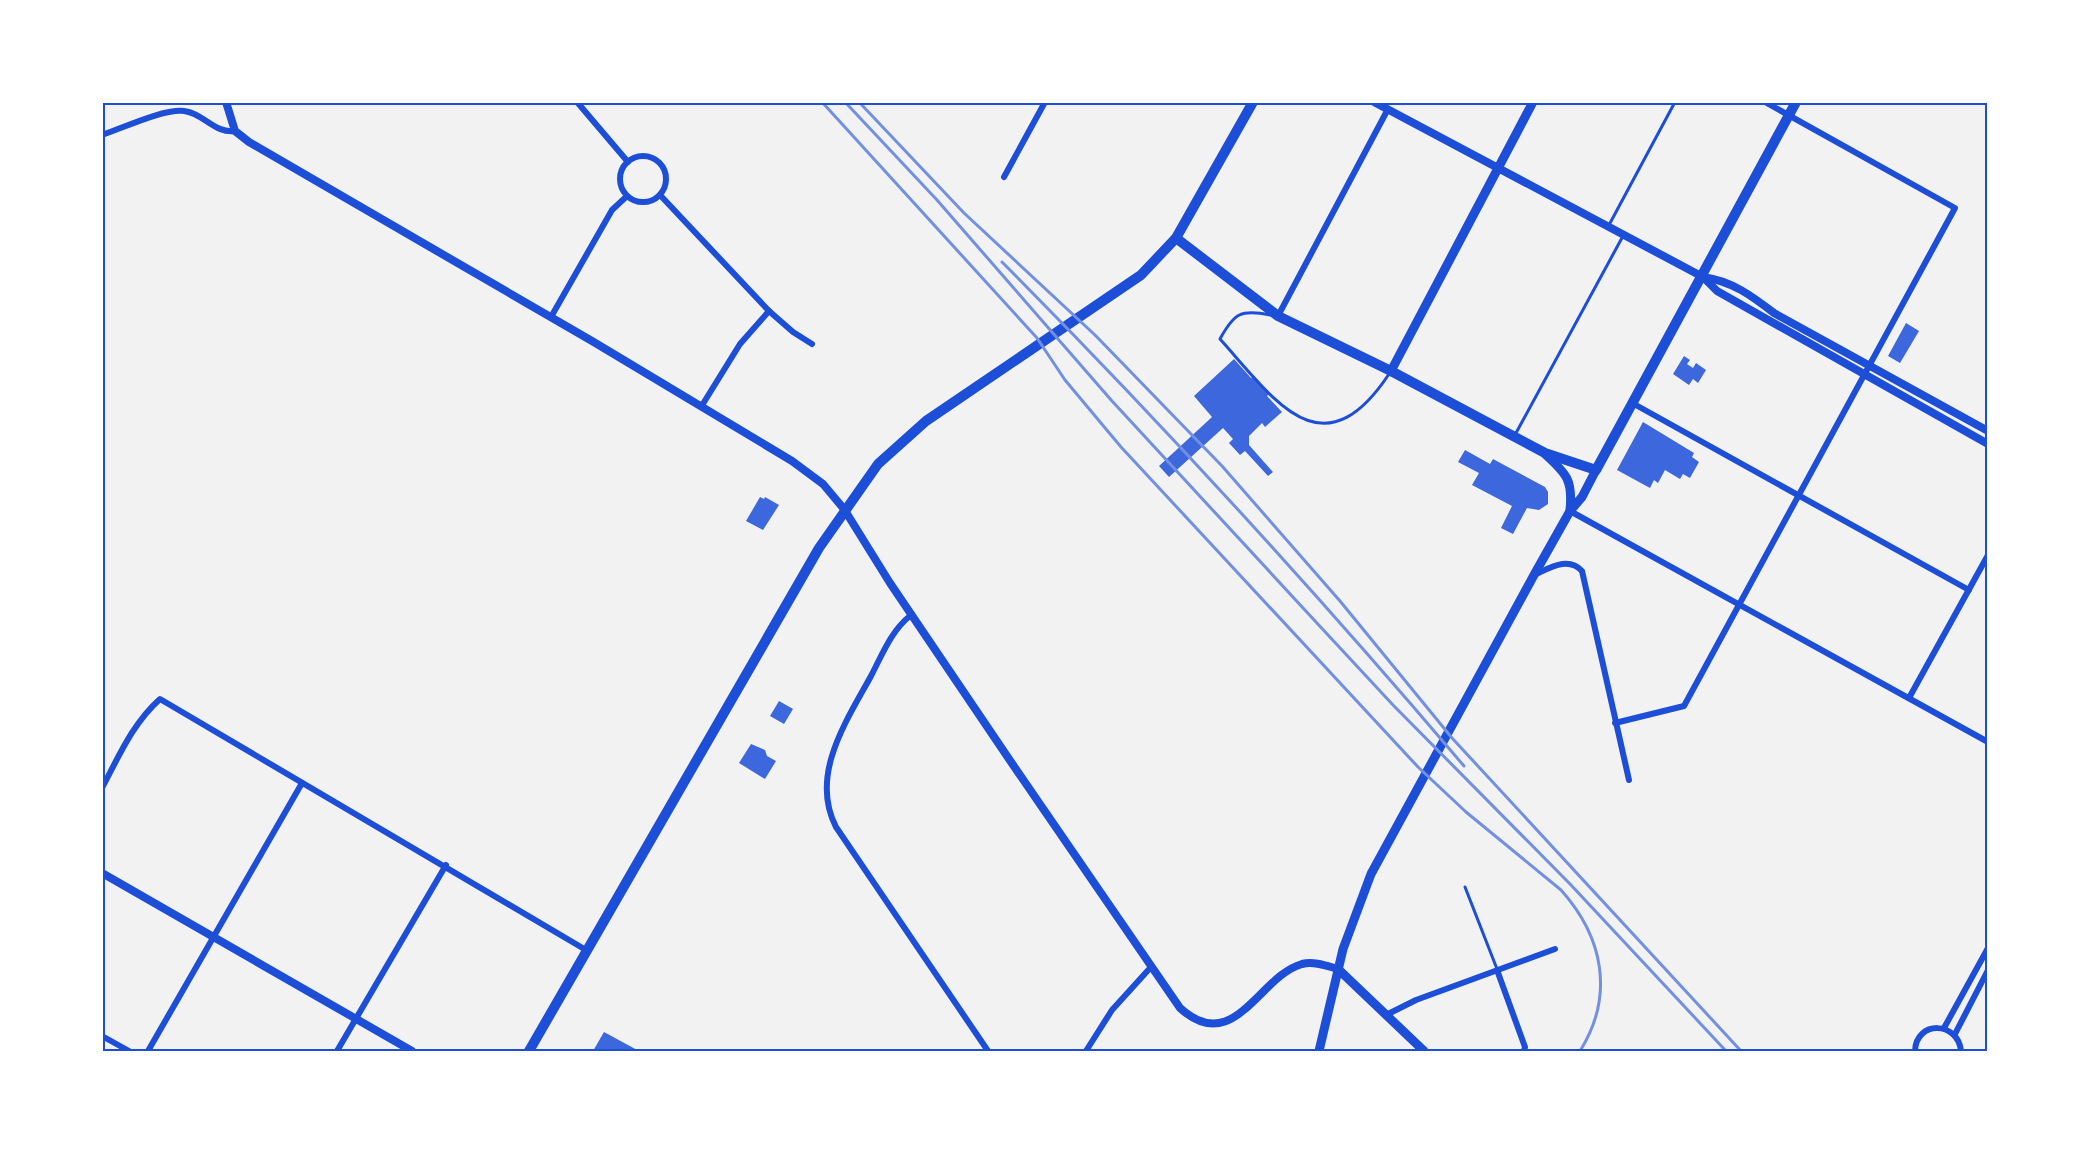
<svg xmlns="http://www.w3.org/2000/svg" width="2090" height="1153" font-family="Raleway,sans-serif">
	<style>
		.building { fill: #3d67dc }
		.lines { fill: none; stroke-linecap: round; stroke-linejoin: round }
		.service { stroke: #1d4ed8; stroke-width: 3 }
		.minor { stroke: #1d4ed8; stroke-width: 6 }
		.tertiary { stroke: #1d4ed8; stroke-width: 8 }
		.secondary { stroke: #1d4ed8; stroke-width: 8 }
		.primary { stroke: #1d4ed8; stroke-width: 9 }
		.trunk { stroke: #1d4ed8; stroke-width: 10 }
		.rail { stroke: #7290e2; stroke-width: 3 }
		.neatline { fill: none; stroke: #1d4ed8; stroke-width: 2 }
	</style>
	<rect width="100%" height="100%" fill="#f2f2f2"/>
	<g class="building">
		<polygon points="1906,323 1919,331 1900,363 1888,356"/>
		<polygon points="1684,356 1690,360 1687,364 1693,368 1696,363 1706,370 1698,383 1693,379 1689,385 1673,374"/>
		<polygon points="1234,359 1251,378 1254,376 1270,393 1267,396 1282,412 1265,427 1262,423 1249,436 1249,445 1273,472 1268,476 1245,451 1240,455 1229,443 1233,439 1223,428 1169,477 1159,466 1212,417 1194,396"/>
		<polygon points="1643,422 1694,453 1692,457 1699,462 1690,478 1683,474 1680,479 1665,470 1658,483 1654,480 1650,488 1617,470"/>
		<polygon points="1465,450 1490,464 1493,459 1545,487 1548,492 1548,504 1539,510 1527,508 1513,534 1501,528 1512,506 1472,485 1479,473 1458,462"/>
		<polygon points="760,497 764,499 765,497 779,505 763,530 746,521"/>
		<polygon points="779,701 793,709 784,724 770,716"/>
		<polygon points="751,744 765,750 767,756 776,761 765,779 739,763"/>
		<polygon points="604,1032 639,1051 593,1051"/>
	</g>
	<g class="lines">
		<g class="service">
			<polyline points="1609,225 1675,102"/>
			<path d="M1270,315C1241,309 1234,313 1220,339C1274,399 1322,475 1389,374"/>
			<polyline points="1516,433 1623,236"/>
			<polyline points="1465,887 1497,969"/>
		</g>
		<g class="minor">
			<polyline points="577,102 628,162"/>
			<path d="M102,135C123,128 162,109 184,111C203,113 215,134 235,131"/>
			<circle cx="643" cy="179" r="23"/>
			<polyline points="1004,177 1045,102"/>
			<polyline points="660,195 769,311 793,332 812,344"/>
			<polyline points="1278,316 1388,109"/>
			<polyline points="551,317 612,210 627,196"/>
			<polyline points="1634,404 1969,590"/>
			<polyline points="701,407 740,344 769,311"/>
			<polyline points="1570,511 1988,742"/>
			<path d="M1534,575C1550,568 1568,556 1582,571L1629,780"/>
			<path d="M911,615C891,631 883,653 871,676C847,720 809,775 836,827L988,1051"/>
			<polyline points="1909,698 1988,555"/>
			<polyline points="1615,723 1684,706 1955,208 1765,102"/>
			<path d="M102,788C119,756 133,723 160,699L586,950"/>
			<polyline points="1497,970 1525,1047 1524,1051"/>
			<polyline points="1386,1015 1416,1000 1555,949"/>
			<polyline points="1944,1028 1988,948"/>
			<polyline points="1955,1034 1988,970"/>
			<polyline points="102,1036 129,1051"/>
			<polyline points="148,1051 302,783"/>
			<polyline points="337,1051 446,865"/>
			<polyline points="1086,1051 1112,1010 1151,967"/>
			<path d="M1915,1051C1916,1020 1958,1021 1961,1051"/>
		</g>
		<g class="tertiary">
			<polyline points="226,102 235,131 249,142 592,341 792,461 823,484 844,509"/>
			<polyline points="102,873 412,1051"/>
		</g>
		<g class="secondary">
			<polyline points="1374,102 1703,277 1717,291 1988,444"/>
			<path d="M1703,277C1732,281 1752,296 1774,313L1988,431"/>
			<path d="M844,509L890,583L1009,759L1180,1008C1234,1057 1259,976 1302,964C1314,961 1327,966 1338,969"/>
		</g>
		<g class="primary">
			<polyline points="1391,371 1533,102"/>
			<path d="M1546,455C1567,474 1573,481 1570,510"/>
			<polyline points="1338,969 1424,1051"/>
			<polyline points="1319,1051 1343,949 1371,874 1534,575 1570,511 1582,497 1596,470"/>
		</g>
		<g class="trunk">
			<polyline points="1176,238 1278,316 1391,371 1545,453 1596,470 1796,102"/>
			<polyline points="529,1051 819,548 878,464 926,421 1141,275 1176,238 1253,102"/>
		</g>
		<g class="rail">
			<path d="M822,102L1037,338L1065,380L1121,447L1418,767L1466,812L1561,890C1603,937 1615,995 1580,1051"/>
			<polyline points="845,102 937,200 1112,401 1328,635 1393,705 1571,885 1726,1051"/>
			<polyline points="859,102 964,213 1095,335 1222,466 1340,601 1452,738 1741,1051"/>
			<path d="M1002,262C1163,424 1316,592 1464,766"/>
		</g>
	</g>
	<rect width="2090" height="1153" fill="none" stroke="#ffffff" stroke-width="207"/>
	<rect x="104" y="104" width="1882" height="946" class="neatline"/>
</svg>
